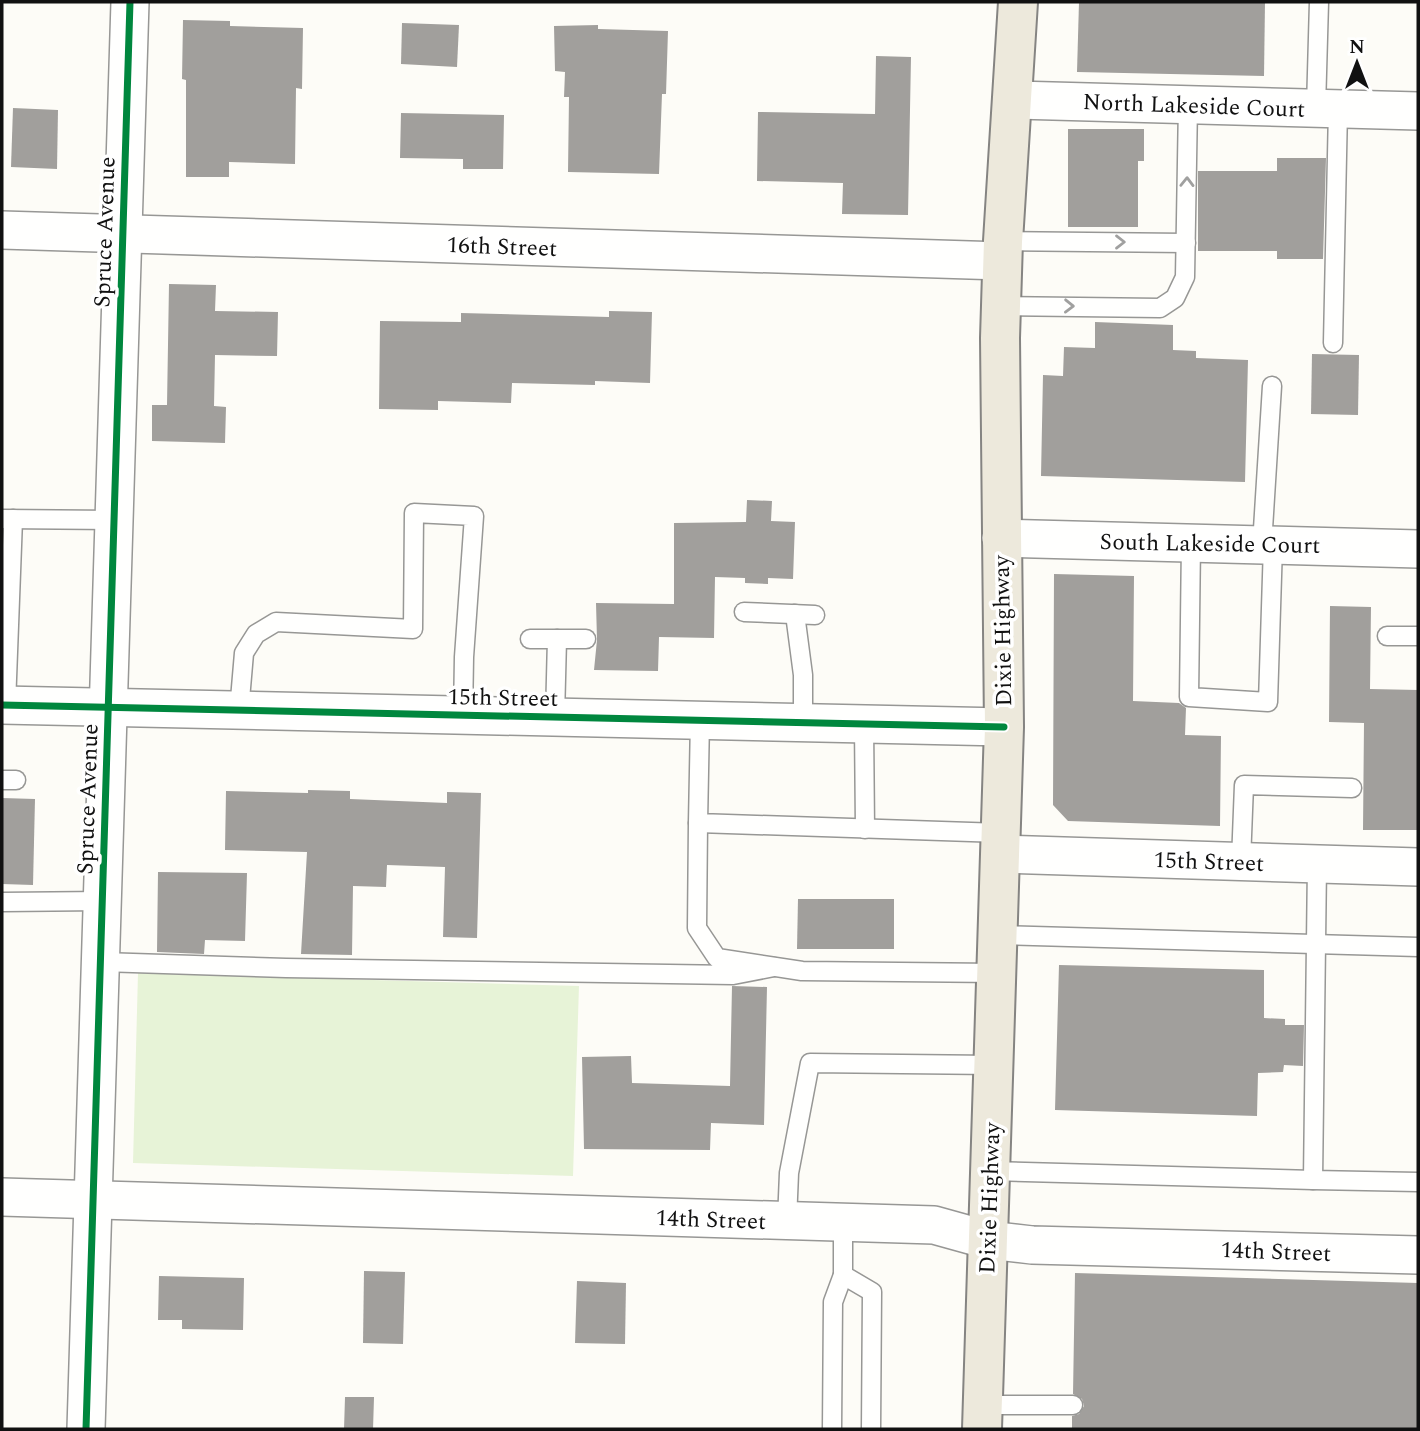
<svg xmlns="http://www.w3.org/2000/svg" width="1420" height="1431" font-family="Spectral,serif">
	<style>
		.green { fill: #e7f3d7 }
		.building { fill: #a19f9c }
		.lines { fill: none; stroke-linecap: round; stroke-linejoin: round }
		.service-casing { stroke: #979795; stroke-width: 21 }
		.minor-casing { stroke: #979795; stroke-width: 40 }
		.primary-casing { stroke: #858482; stroke-width: 42 }
		.service { stroke: #fffffe; stroke-width: 18 }
		.minor { stroke: #fffffe; stroke-width: 37 }
		.primary { stroke: #ede9dc; stroke-width: 38 }
		.cycleway-casing { stroke: #fff; stroke-width: 11 }
		.cycleway { stroke: #00873e; stroke-width: 7 }
		.oneway { stroke: #a0a09f }
		.labels { text-anchor: middle; stroke-width: 7; stroke-linejoin: round; paint-order: stroke }
		.street-label { font-size: 23px; fill: #111; stroke: #fff }
	</style>
	<rect width="100%" height="100%" fill="#fdfcf7"/>
	<polygon class="green" points="138,973 579,986 573,1176 133,1163"/>
	<g class="building">
		<polygon points="1079,2 1265,2 1264,76 1077,72"/>
		<polygon points="183,20 230,21 230,26 303,28 302,89 296,88 295,164 229,162 229,177 186,177 186,80 182,79"/>
		<polygon points="402,23 459,25 457,67 401,64"/>
		<polygon points="598,25 598,29 668,31 666,94 662,94 659,174 568,172 569,97 564,97 565,72 555,71 554,26"/>
		<polygon points="876,56 911,57 908,215 842,214 843,183 757,181 758,112 875,114"/>
		<polygon points="13,108 58,110 57,169 11,167"/>
		<polygon points="401,113 504,115 503,169 463,169 463,159 400,158"/>
		<polygon points="1068,129 1144,129 1144,161 1138,161 1138,227 1068,227"/>
		<polygon points="1277,158 1326,158 1323,259 1277,259 1277,251 1198,251 1198,171 1277,171"/>
		<polygon points="169,284 216,285 215,311 278,312 277,356 215,355 214,406 226,407 225,443 152,441 152,405 167,405"/>
		<polygon points="609,311 652,312 650,383 595,381 595,385 512,383 511,403 438,401 438,410 379,409 380,321 461,322 461,313 609,317"/>
		<polygon points="1095,322 1173,325 1173,350 1196,351 1196,358 1248,360 1245,482 1041,476 1043,375 1063,376 1064,347 1095,348"/>
		<polygon points="1312,354 1359,355 1358,415 1311,414"/>
		<polygon points="747,500 772,501 771,521 795,522 793,579 768,578 768,584 745,583 745,578 715,577 714,638 659,637 658,671 594,670 597,640 596,603 674,604 674,523 746,522"/>
		<polygon points="1054,574 1134,576 1133,701 1179,703 1186,708 1185,735 1221,736 1220,826 1068,821 1053,805"/>
		<polygon points="1330,606 1371,607 1370,689 1418,690 1418,830 1363,830 1364,723 1329,722"/>
		<polygon points="308,790 350,791 350,799 447,803 447,792 481,793 477,938 443,937 445,867 387,865 386,887 353,886 352,955 301,954 307,852 225,850 226,791 308,793"/>
		<polygon points="2,798 35,799 33,885 2,884"/>
		<polygon points="158,872 247,873 245,941 205,940 204,954 157,952"/>
		<polygon points="798,899 894,899 894,949 797,949"/>
		<polygon points="1059,965 1264,970 1264,1018 1285,1019 1285,1025 1304,1025 1303,1066 1284,1065 1283,1072 1258,1073 1257,1116 1055,1110"/>
		<polygon points="732,986 767,987 764,1125 711,1123 710,1150 584,1149 582,1057 631,1056 632,1083 730,1086"/>
		<polygon points="364,1271 405,1272 403,1344 363,1343"/>
		<polygon points="1075,1273 1418,1283 1418,1429 1072,1429 1072,1416 1079,1414 1084,1406 1082,1399 1073,1394"/>
		<polygon points="159,1276 244,1278 243,1330 182,1329 182,1320 158,1320"/>
		<polygon points="577,1281 626,1283 625,1344 575,1343"/>
		<polygon points="345,1397 374,1397 373,1429 344,1429"/>
	</g>
	<g class="lines">
		<g class="service-casing">
			<g id="service">
				<polyline points="1316,108 1319,2"/>
				<polyline points="1003,241 1186,243"/>
				<polyline points="1001,306 1160,308 1175,298 1185,277 1188,104"/>
				<polyline points="1333,343 1338,109"/>
				<polyline points="2,519 114,520"/>
				<polyline points="1191,543 1189,697 1268,702 1273,545"/>
				<polyline points="1262,545 1272,386"/>
				<polyline points="744,612 815,615"/>
				<polyline points="795,614 803,675 803,723"/>
				<polyline points="1387,636 1418,636"/>
				<polyline points="530,639 586,639"/>
				<polyline points="6,705 13,519"/>
				<polyline points="239,711 244,653 256,634 276,622 413,629 414,513 474,516 464,657 463,716"/>
				<polyline points="555,717 557,639"/>
				<polyline points="700,720 698,823 1001,833"/>
				<polyline points="864,724 865,829"/>
				<polyline points="2,780 16,780"/>
				<polyline points="698,823 697,928 717,958 802,971 997,973"/>
				<polyline points="1241,861 1244,785 1352,788"/>
				<polyline points="1317,864 1313,1180 1418,1182"/>
				<polyline points="2,902 103,901"/>
				<polyline points="998,935 1418,947"/>
				<polyline points="102,962 286,968 733,975 774,967"/>
				<polyline points="990,1171 1313,1180"/>
				<polyline points="787,1221 789,1173 810,1063 994,1065"/>
				<polyline points="843,1223 843,1275 872,1292 871,1429"/>
				<polyline points="983,1405 1073,1405"/>
				<polyline points="832,1429 833,1302 843,1275"/>
			</g>
		</g>
		<g class="minor-casing">
			<g id="minor">
				<polyline points="1012,100 1418,111"/>
				<polyline points="2,230 1002,261"/>
				<polyline points="1001,538 1418,549"/>
				<polyline points="2,705 1004,727"/>
				<polyline points="1001,854 1418,867"/>
				<polyline points="2,1197 934,1225 988,1240 1032,1245 1418,1255"/>
				<polyline points="86,1429 130,2"/>
			</g>
		</g>
		<g class="primary-casing">
			<polyline id="primary" points="982,1429 1004,727 1000,338 1003,241 1018,2"/>
		</g>
		<use href="#service" class="service"/>
		<use href="#minor" class="minor"/>
		<use href="#primary" class="primary"/>
		<g class="cycleway-casing">
			<g id="cycleway">
				<polyline points="2,705 1004,727"/>
				<polyline points="86,1429 130,2"/>
			</g>
		</g>
		<use href="#cycleway" class="cycleway"/>
	</g>
	<defs><path id="oneway-chevron" d="M-2-3.5L2.5 0L-2 3.5" fill="none" stroke-width="1.6" stroke-linecap="round" stroke-linejoin="round" transform="scale(1.75)"/></defs>
	<g class="oneway">
		<use href="#oneway-chevron" transform="translate(1187 182) rotate(-89)"/>
		<use href="#oneway-chevron" transform="translate(1120 242)"/>
		<use href="#oneway-chevron" transform="translate(1069 306) rotate(1)"/>
	</g>
	<g class="labels">
		<g class="street-label">
			<text transform="translate(1194 105) rotate(2)" y="8">North Lakeside Court</text>
			<text transform="translate(104 232) rotate(-88)" y="8">Spruce Avenue</text>
			<text transform="translate(502 246) rotate(2)" y="8">16th Street</text>
			<text transform="translate(1210 543) rotate(1)" y="8">South Lakeside Court</text>
			<text transform="translate(1002 631) rotate(-91)" y="8">Dixie Highway</text>
			<text transform="translate(503 697) rotate(1)" y="8">15th Street</text>
			<text transform="translate(87 799) rotate(-88)" y="8">Spruce Avenue</text>
			<text transform="translate(1209 861) rotate(2)" y="8">15th Street</text>
			<text transform="translate(989 1198) rotate(-88)" y="8">Dixie Highway</text>
			<text transform="translate(711 1219) rotate(2)" y="8">14th Street</text>
			<text transform="translate(1276 1251) rotate(2)" y="8">14th Street</text>
		</g>
	</g>
	<rect width="1420" height="1431" fill="none" stroke="#111111" stroke-width="7"/>
	<g transform="translate(1357 63)" stroke="#ffffff" stroke-width="5" paint-order="stroke">
	<path d="M0-5L12 26L0 18L-12 26Z" fill="#111111"/>
	<text y="-10" font-size="19" font-weight="bold" text-anchor="middle" fill="#111111">N</text>
	</g>
</svg>
